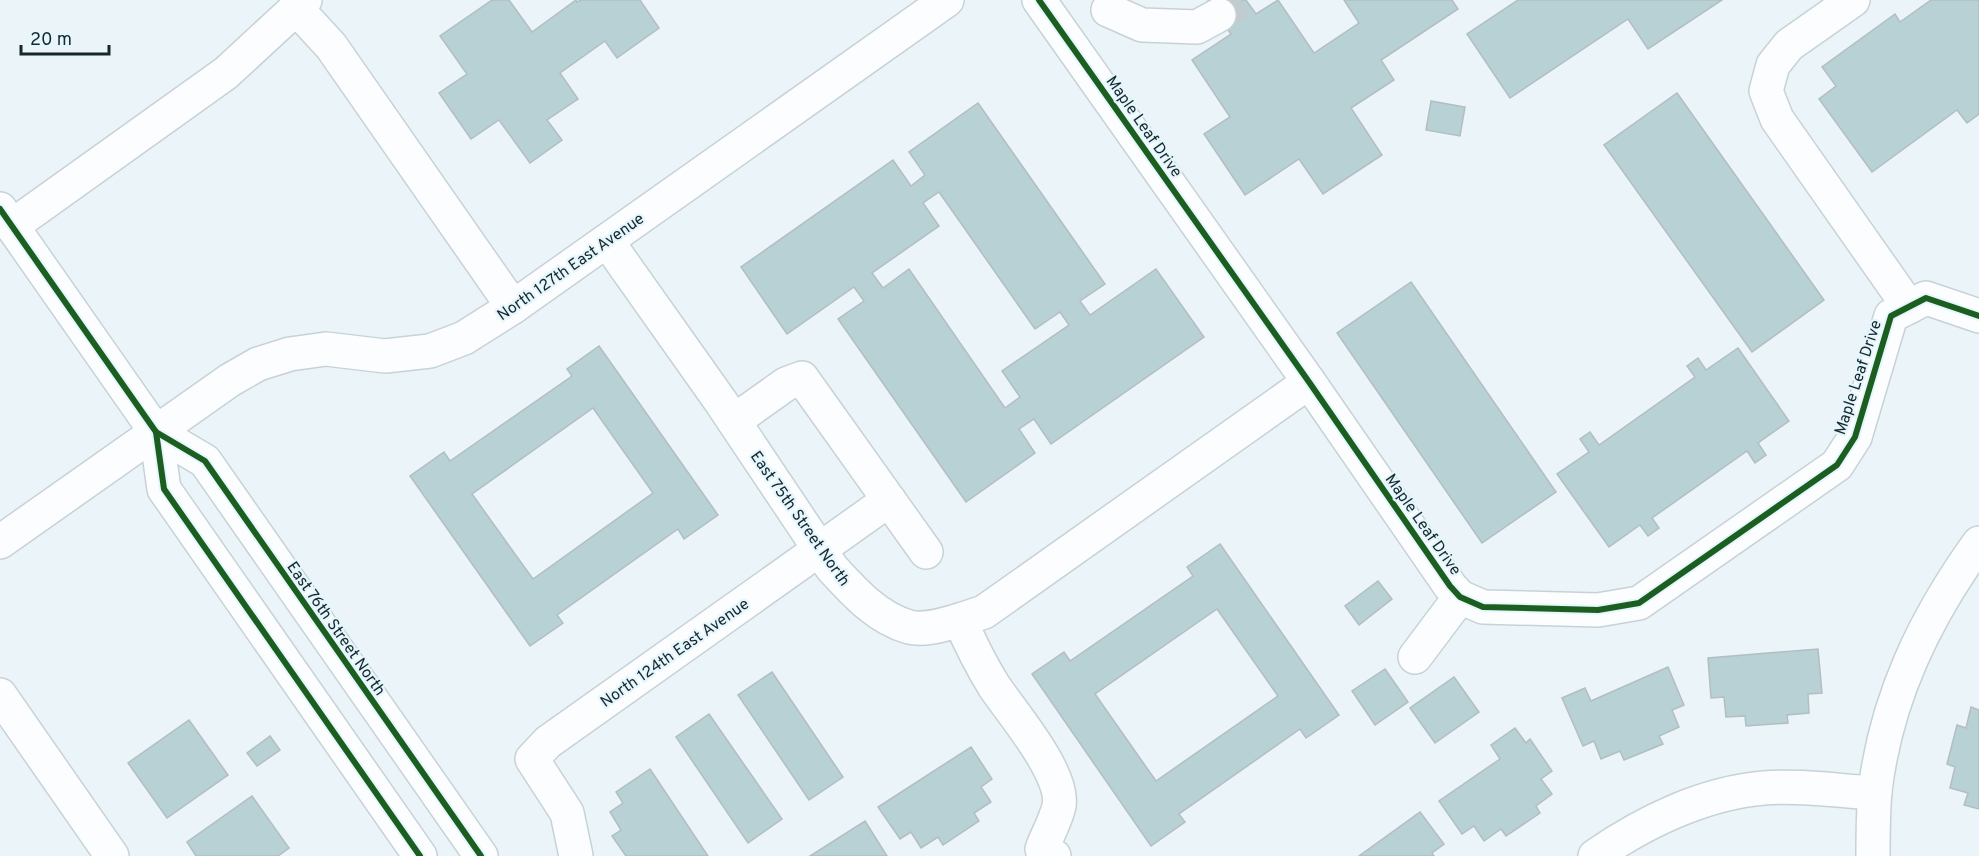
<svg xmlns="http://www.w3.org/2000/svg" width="1979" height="856" font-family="Overpass,sans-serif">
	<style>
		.building { fill: #b7d1d5; stroke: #b2bec1; stroke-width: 1.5; fill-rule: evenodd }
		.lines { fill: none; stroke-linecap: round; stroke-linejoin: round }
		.minor-tunnel { stroke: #c1cbd0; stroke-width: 33; stroke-dasharray: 33 16; stroke-linecap: butt }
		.minor-casing { stroke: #c7d2d8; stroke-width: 36 }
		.major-casing { stroke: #c7d2d8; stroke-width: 36 }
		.minor { stroke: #fcfdfe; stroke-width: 33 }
		.major { stroke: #fcfdfe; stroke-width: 33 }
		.cycleway-casing { stroke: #e6f6fd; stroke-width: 10 }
		.cycleway { stroke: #1b5e20; stroke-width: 6 }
		.labels { text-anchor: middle; stroke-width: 4.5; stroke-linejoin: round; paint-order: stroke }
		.street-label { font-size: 16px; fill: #17272e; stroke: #e6f6fd }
	</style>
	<rect width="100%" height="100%" fill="#ebf4f8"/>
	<g class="building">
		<polygon points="492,0 509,0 532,32 576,0 577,2 581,0 640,0 659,28 617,58 605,41 560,73 578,99 547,120 562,140 530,163 499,120 471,139 439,93 467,74 440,36"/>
		<polygon points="1208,0 1246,0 1256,14 1278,0 1314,53 1359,23 1344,0 1452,0 1458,9 1381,60 1394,80 1351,108 1382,155 1323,194 1299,159 1245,195 1204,134 1230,117 1192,60 1231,34"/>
		<polygon points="1518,0 1722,0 1648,49 1628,19 1510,98 1467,34"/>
		<polygon points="1931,0 1979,0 1979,114 1967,123 1957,110 1872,172 1819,99 1836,86 1822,67 1895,14 1900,22"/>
		<polygon points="1677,93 1824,300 1752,352 1604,145"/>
		<polygon points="1431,101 1465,107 1460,136 1426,130"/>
		<path d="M978,103L1105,284L1080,301L1090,315L1156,269L1204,337L1051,444L1034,419L1019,429L1035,453L966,502L838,319L864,301L854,287L787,334L741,267L893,160L911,186L925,175L909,152ZM939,192L1035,329L1060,312L1069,325L1002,371L1020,397L1005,408L909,269L883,288L872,273L939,226L923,203Z"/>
		<polygon points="1411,282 1556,492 1482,543 1337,333"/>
		<path d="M599,346L718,515L684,539L678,529L557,615L563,623L530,646L410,476L444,452L450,461L572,376L567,369ZM593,408L653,493L533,579L472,494Z"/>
		<polygon points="1738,348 1789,421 1758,443 1766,455 1755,463 1747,451 1652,518 1659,528 1648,536 1640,525 1609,547 1557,474 1589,452 1580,439 1590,432 1599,445 1695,377 1687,366 1698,358 1706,370"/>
		<path d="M1220,544L1339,715L1306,738L1300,729L1179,814L1185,822L1151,846L1032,674L1064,652L1070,661L1193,576L1187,567ZM1217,609L1278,696L1156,781L1095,694Z"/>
		<polygon points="1378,581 1392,599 1359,625 1345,606"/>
		<polygon points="1818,649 1822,693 1808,694 1809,713 1787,715 1788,723 1746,726 1745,716 1726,717 1724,697 1711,698 1708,658"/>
		<polygon points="1668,667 1684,705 1672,710 1679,727 1659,736 1663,744 1624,760 1620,751 1601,759 1594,741 1583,746 1562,698 1585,688 1591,701"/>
		<polygon points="1385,669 1408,702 1375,725 1352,691"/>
		<polygon points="772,672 843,777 809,800 738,695"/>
		<polygon points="1454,677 1479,712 1435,743 1410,708"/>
		<polygon points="1971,707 1979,710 1979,809 1964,805 1968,793 1950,788 1955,767 1947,764 1957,725 1966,728"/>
		<polygon points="709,714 782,819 748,843 676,737"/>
		<polygon points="189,720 228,775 167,818 128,763"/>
		<polygon points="1515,728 1526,743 1530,739 1552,771 1541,779 1552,794 1536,806 1540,813 1506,836 1501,829 1484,841 1474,826 1462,834 1439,801 1500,759 1491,745"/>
		<polygon points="270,736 280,750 257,766 247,753"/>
		<polygon points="971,747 992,779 981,787 991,802 974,813 979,821 943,845 938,837 921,848 911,832 900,839 878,807"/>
		<polygon points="650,769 708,856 626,856 612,836 621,830 610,812 623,803 616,792"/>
		<polygon points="252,796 289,848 278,856 196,856 187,842"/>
		<polygon points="1420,812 1444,844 1432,853 1434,856 1359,856"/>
		<polygon points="865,821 887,856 810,856"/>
	</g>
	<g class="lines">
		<polyline class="minor-tunnel" points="1219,15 1241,0"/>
		<g class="minor-casing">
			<g id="minor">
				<polyline points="1039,0 1309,382 1450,586 1460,597 1483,607 1598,610 1639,603 1837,465 1855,437 1891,316 1926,298 1979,316"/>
				<polyline points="1853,0 1789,45 1773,65 1766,91 1777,119 1909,307"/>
				<polyline points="297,9 331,46 513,307"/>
				<polyline points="1108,10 1142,25 1197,27 1219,15"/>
				<polyline points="12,226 226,73 305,0"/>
				<path d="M607,241L721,402L832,568C854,592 877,618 909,627C925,631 945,624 960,620C970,643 981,665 994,686C1012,713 1065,774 1059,806C1056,820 1047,835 1042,849L1054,856"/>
				<polyline points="734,421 786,384 802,378 926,552"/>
				<polyline points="0,542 230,380 258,364 290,354 326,349 385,356 430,351 464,338 513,307 947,0"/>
				<polyline points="960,620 984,612 1309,382"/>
				<polyline points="1415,657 1460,597"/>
				<polyline points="0,695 112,856"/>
				<polyline points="576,856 567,813 532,759 548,742 889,500"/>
				<path d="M1595,856C1644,822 1704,793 1764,788C1801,785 1838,791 1875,793"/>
				<path d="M1873,856C1873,835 1873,813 1875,791C1886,698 1925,618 1979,543"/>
			</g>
		</g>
		<g class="major-casing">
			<g id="major">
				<polyline points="0,209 156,432 205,461 481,856"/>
				<polyline points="156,432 164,489 420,856"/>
			</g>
		</g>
		<use href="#minor" class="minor"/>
		<use href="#major" class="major"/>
		<g class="cycleway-casing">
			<g id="cycleway">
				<polyline points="1039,0 1309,382 1450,586 1460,597 1483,607 1598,610 1639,603 1837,465 1855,437 1891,316 1926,298 1979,316"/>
				<polyline points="0,209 156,432 205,461 481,856"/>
				<polyline points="156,432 164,489 420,856"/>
			</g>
		</g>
		<use href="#cycleway" class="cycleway"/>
	</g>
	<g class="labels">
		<g class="street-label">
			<text transform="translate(1145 126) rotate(55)" y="6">Maple Leaf Drive</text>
			<text transform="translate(570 266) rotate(-35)" y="6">North 127th East Avenue</text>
			<text transform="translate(1857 377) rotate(-72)" y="6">Maple Leaf Drive</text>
			<text transform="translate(801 518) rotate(55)" y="6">East 75th Street North</text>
			<text transform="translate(1424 524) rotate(55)" y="6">Maple Leaf Drive</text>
			<text transform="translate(337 628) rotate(55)" y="6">East 76th Street North</text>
			<text transform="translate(674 652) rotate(-35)" y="6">North 124th East Avenue</text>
		</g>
	</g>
	<path d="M21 45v9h88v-9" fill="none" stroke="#17272e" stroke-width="3"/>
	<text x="30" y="45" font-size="18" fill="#17272e" stroke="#e6f6fd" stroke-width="4.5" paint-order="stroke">20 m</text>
</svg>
